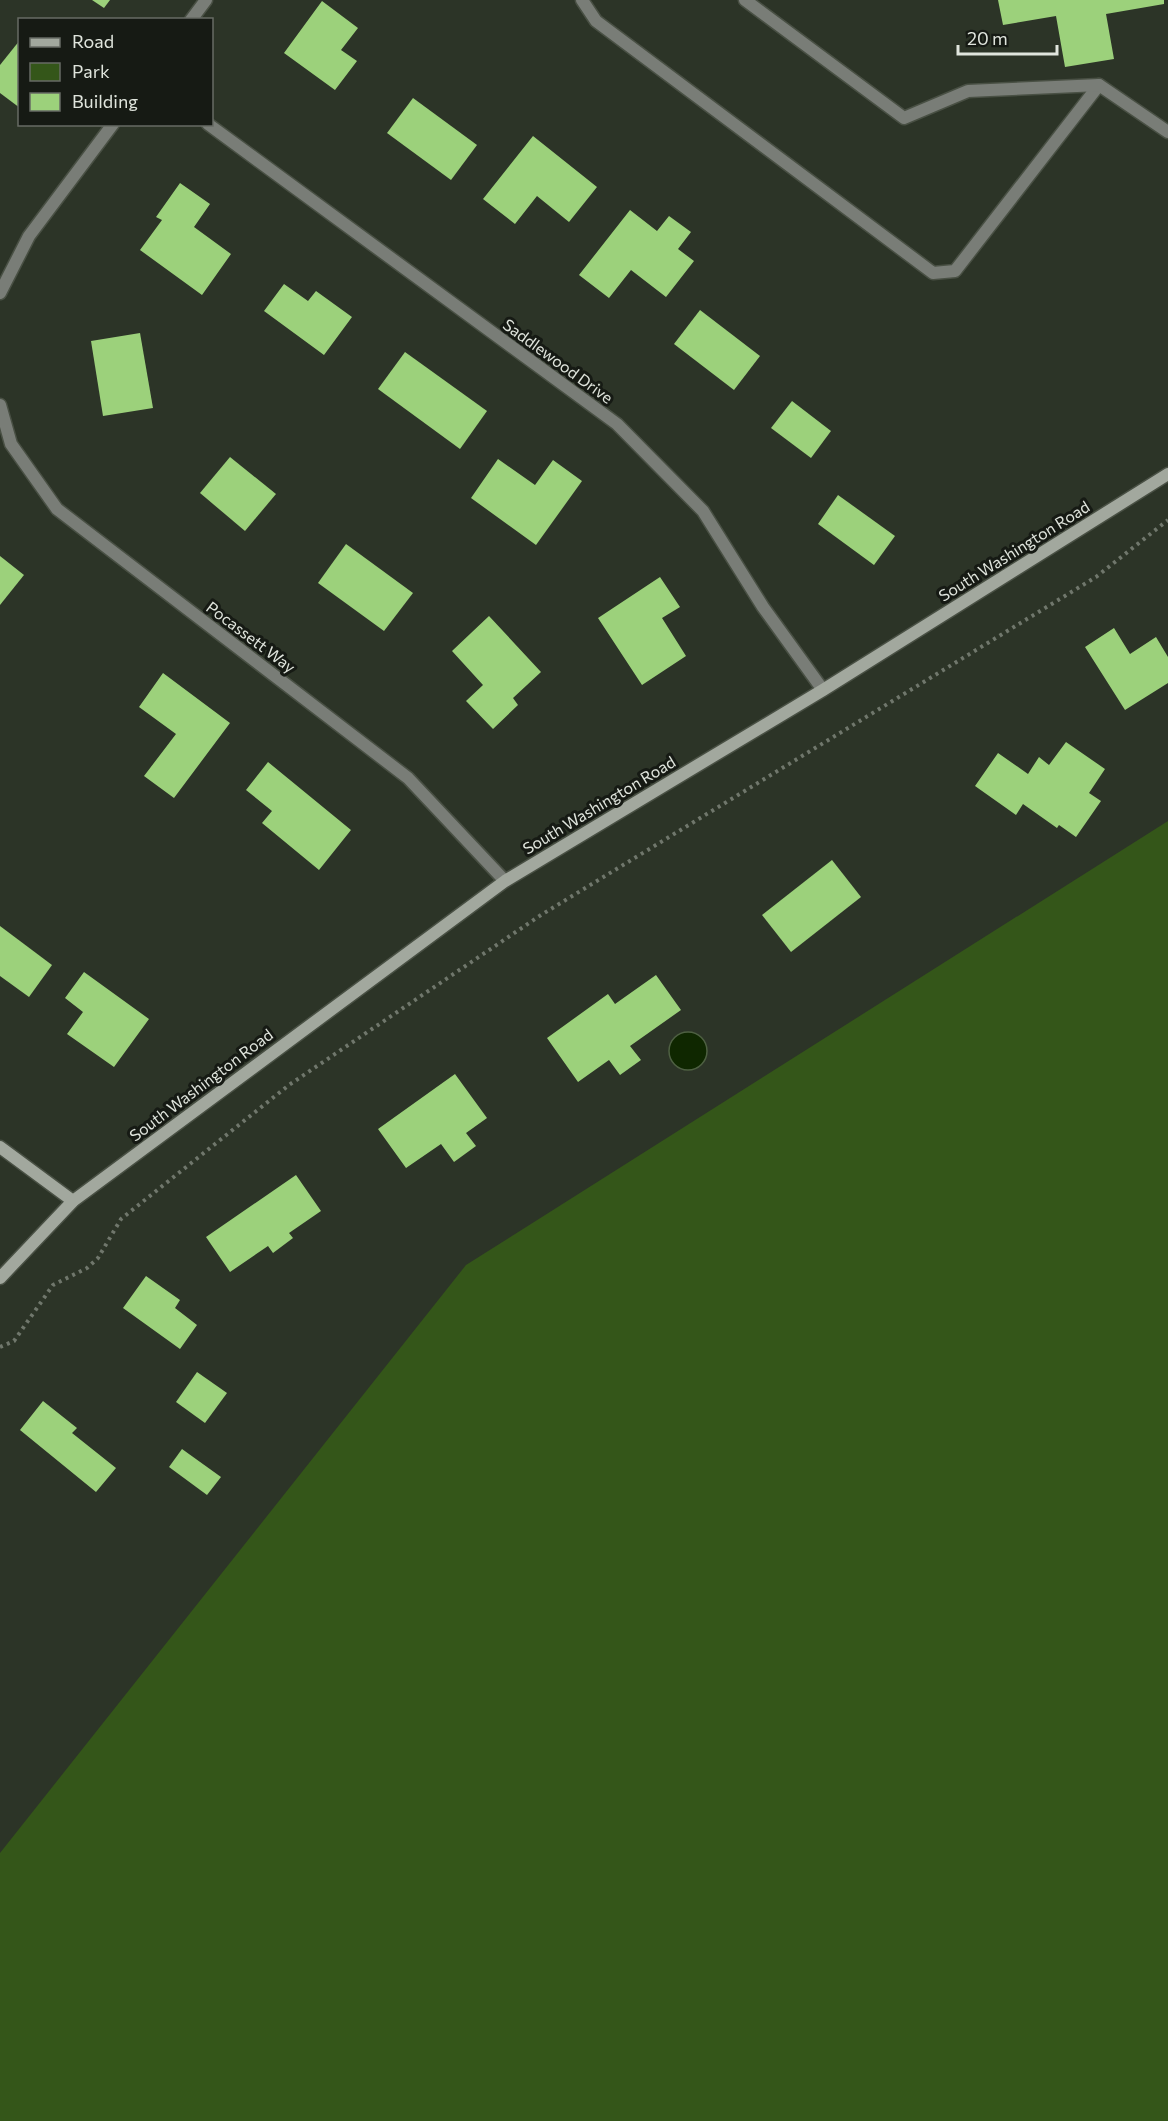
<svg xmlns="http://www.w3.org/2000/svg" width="1168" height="2121" font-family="Commissioner,sans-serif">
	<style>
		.green { fill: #345619 }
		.water { fill: #0f2700; stroke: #4e6042; stroke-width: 1.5 }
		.building { fill: #9cd17b }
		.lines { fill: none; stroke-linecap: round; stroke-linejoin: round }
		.lane-casing { stroke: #495044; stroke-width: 15 }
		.street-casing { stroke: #495044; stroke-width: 15 }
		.secondary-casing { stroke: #495044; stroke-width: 15 }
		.path { stroke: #70776c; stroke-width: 4; stroke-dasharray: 3 4.5; stroke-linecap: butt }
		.lane { stroke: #797d77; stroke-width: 12 }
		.street { stroke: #797d77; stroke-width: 12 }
		.secondary { stroke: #a2a89e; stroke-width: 12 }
		.labels { text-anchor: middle; stroke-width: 6; stroke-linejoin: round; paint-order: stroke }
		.street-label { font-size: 16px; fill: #e0e5dd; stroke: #161a14 }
	</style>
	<rect width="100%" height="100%" fill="#2c3427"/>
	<polygon class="green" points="1168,821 1168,2121 0,2121 0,1853 466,1265"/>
	<circle class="water" cx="688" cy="1051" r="19"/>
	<g class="building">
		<polygon points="92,0 110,0 104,8"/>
		<polygon points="998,0 1164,0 1164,4 1106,14 1114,59 1065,67 1056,16 1003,25"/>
		<polygon points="322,1 358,28 341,50 357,61 335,90 284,53"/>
		<polygon points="20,40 20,108 0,93 0,65"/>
		<polygon points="413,98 477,145 451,180 387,133"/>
		<polygon points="533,136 597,187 569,222 537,196 515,224 483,199"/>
		<polygon points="180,183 210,204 194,227 231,254 202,295 140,250 162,220 156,217"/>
		<polygon points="630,210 657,231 669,216 691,232 678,249 694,261 666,297 631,270 609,298 579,275"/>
		<polygon points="284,284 308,301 316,291 352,317 324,355 264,311"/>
		<polygon points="700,310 760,356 734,390 674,344"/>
		<polygon points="140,333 153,408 103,416 91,341"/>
		<polygon points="405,352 487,411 460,449 378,389"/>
		<polygon points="792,401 831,431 811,458 771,428"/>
		<polygon points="230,457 276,494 245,531 200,493"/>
		<polygon points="498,459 535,485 553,460 582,481 536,545 471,498"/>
		<polygon points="838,495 895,536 874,565 818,524"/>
		<polygon points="346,544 413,593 384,631 318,583"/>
		<polygon points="0,556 24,575 0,605"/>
		<polygon points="660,577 680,607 662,618 686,656 642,685 598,618"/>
		<polygon points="489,616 541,672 513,698 518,705 493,729 466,701 483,685 452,651"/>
		<polygon points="1114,628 1130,654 1156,637 1168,657 1168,683 1125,710 1085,647"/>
		<polygon points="163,673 230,723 174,798 144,776 176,734 139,707"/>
		<polygon points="1066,742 1105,769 1089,793 1101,801 1076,837 1059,825 1057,828 1023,804 1016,815 975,786 998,753 1028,774 1039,757 1049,765"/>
		<polygon points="268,762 351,830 319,870 262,823 272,811 246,790"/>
		<polygon points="832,860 861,897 791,952 762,915"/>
		<polygon points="0,926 52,965 29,997 0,976"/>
		<polygon points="84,972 149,1019 114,1067 67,1034 83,1012 65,998"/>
		<polygon points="656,975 681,1010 630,1046 641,1060 620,1075 609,1060 578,1082 547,1038 608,994 615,1004"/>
		<polygon points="455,1074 487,1118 466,1133 476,1146 454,1162 441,1144 406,1168 378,1129"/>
		<polygon points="296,1175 321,1211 289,1233 293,1238 273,1253 268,1246 230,1272 206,1237"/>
		<polygon points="146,1276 180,1300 175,1308 197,1325 180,1349 123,1308"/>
		<polygon points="197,1372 227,1393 205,1423 176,1402"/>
		<polygon points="43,1401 77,1428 72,1433 116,1468 96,1492 20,1430"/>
		<polygon points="182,1449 221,1477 207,1495 169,1467"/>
	</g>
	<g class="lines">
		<g class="lane-casing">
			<g id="lane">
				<polyline points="582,0 596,21 933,273 955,271 1099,85"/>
				<polyline points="745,0 904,118 968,91 1099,85 1168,132"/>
			</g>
		</g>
		<g class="street-casing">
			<g id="street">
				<polyline points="191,20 206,0"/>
				<polyline points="208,124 617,424 703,511 763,607 823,690"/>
				<polyline points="0,293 29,236 113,124"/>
				<polyline points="0,405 11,444 57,509 408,778 505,881"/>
			</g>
		</g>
		<g class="secondary-casing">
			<g id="secondary">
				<polyline points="0,1147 73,1201"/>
				<polyline points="0,1278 73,1201 505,881 823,690 1168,474"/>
			</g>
		</g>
		<polyline class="path" points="0,1347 14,1341 53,1285 87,1268 98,1258 121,1219 289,1085 541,915 1096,577 1168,520"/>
		<use href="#lane" class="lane"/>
		<use href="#street" class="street"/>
		<use href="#secondary" class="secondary"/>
	</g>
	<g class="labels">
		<g class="street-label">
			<text transform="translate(558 361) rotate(36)" y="6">Saddlewood Drive</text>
			<text transform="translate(1014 551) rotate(-32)" y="6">South Washington Road</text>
			<text transform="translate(251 637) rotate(37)" y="6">Pocassett Way</text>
			<text transform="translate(599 805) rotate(-31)" y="6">South Washington Road</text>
			<text transform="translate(201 1085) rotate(-37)" y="6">South Washington Road</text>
		</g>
	</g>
	<rect x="18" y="18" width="195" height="108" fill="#161a14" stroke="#676b64" stroke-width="1.5"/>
	<rect x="30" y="38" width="30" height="9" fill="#a2a89e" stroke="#676b64" stroke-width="1.5"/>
	<text x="72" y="48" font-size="18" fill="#e0e5dd">Road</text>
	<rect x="30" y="63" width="30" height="18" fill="#345619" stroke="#676b64" stroke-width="1.5"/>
	<text x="72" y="78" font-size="18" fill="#e0e5dd">Park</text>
	<rect x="30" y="93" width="30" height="18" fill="#9cd17b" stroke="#676b64" stroke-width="1.5"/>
	<text x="72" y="108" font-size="18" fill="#e0e5dd">Building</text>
	<path d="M958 45v9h99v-9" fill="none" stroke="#e0e5dd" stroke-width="3"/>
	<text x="967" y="45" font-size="18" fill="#e0e5dd" stroke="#161a14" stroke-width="4.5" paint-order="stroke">20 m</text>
</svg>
